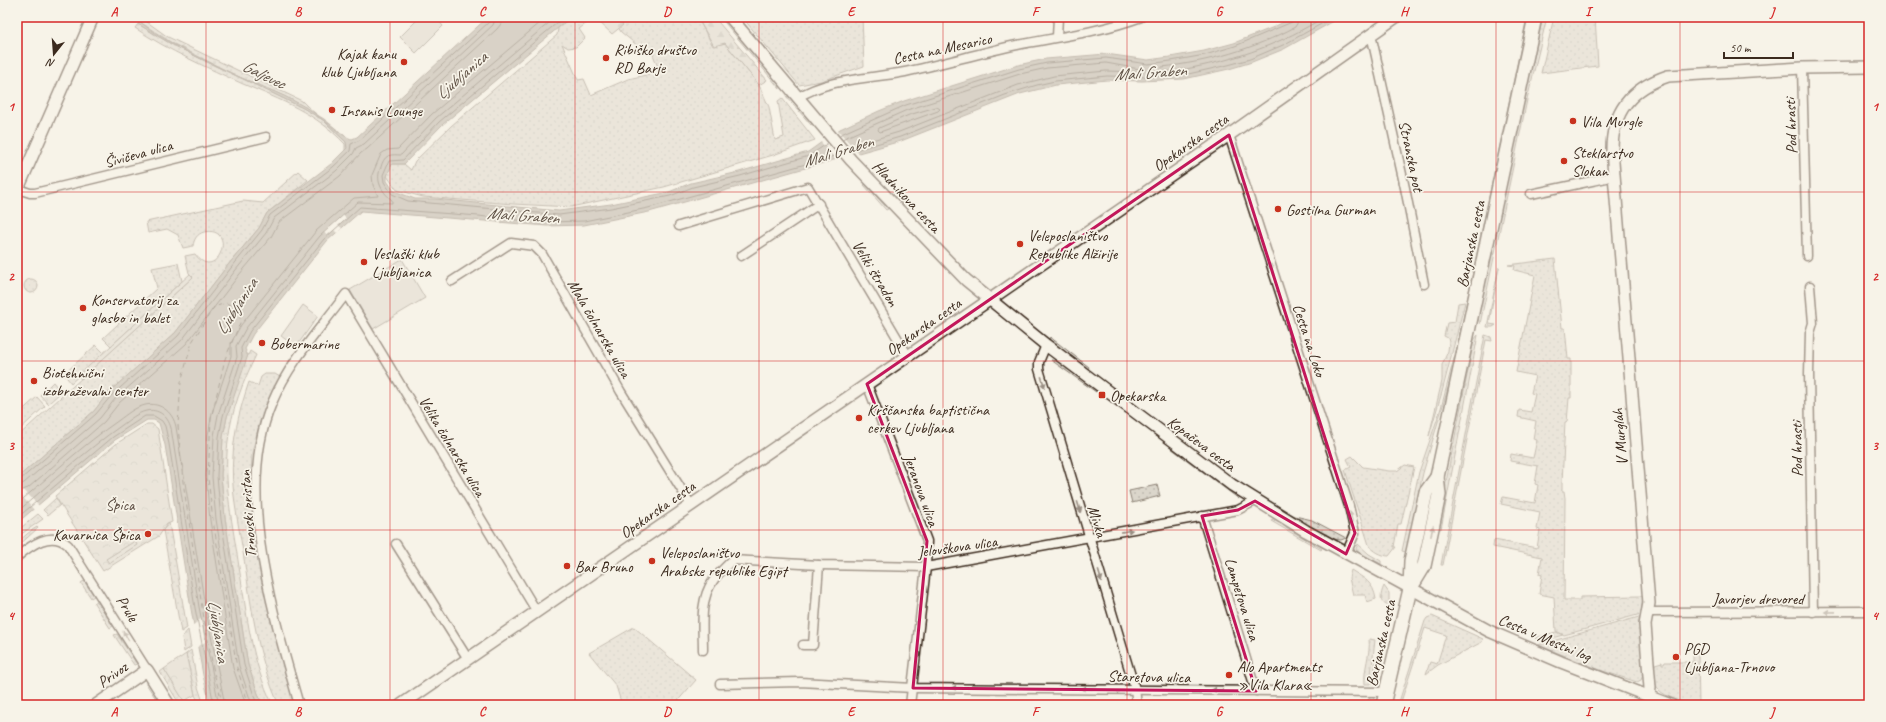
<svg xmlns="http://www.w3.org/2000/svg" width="1886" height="722" font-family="Caveat,sans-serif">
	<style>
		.grass { fill: url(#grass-dots); stroke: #8b8074 }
		.forest { fill: url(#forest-firs); stroke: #8b8074 }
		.park { fill: url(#park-crowns); stroke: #8b8074 }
		.pitch { fill: #dbd6cb; stroke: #8b8074 }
		.water { fill: #b4aca0; stroke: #84786c }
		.pier { fill: #f7f3e8 }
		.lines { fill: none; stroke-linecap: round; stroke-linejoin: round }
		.shore { stroke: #6b5e52; stroke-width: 1 }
		.ferry { stroke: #5f5145; stroke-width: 1; stroke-dasharray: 5 4; stroke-linecap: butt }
		.street-casing { stroke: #3b2a1e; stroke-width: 11 }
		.secondary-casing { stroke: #3b2a1e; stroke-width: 14 }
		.primary-casing { stroke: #3b2a1e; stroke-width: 16 }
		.street { stroke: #f7f3e8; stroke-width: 8 }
		.secondary { stroke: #f7f3e8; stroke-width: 11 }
		.primary { stroke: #f7f3e8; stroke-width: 13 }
		.oneway { fill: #998e83 }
		.marked { fill: none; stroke: #c2185b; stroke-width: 3; stroke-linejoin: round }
		.grid { fill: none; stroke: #d62828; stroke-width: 1; stroke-opacity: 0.55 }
		.poi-dot { fill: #c8321e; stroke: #f7f3e8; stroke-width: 1.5 }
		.labels { text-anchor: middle; stroke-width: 3.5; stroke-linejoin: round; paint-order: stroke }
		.street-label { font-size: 16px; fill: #3b2a1e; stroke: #f7f3e8 }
		.poi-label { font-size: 16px; fill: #3b2a1e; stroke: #f7f3e8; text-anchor: start }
		.park-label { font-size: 16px; fill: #5b4c41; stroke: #f7f3e8 }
		.water-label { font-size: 17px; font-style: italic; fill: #5f5145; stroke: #f7f3e8 }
		.neatline { fill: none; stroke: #d62828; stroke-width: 1.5 }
		.grid-label { font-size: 13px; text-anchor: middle; font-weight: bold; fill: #d62828 }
	</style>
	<defs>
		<pattern id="grass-dots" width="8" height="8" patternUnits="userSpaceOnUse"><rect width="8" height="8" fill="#dbd6cb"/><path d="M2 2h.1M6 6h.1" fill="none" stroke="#bdb8ae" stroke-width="1.8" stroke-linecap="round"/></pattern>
		<pattern id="forest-firs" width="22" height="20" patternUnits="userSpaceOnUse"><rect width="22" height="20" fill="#dbd6cb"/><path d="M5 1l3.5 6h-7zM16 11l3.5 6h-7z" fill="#bdb8ae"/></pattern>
		<pattern id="park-crowns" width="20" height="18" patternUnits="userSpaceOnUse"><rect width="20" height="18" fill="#dbd6cb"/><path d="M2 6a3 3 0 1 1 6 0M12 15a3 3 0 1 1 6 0" fill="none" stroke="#bdb8ae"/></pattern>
	</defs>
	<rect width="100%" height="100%" fill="#f7f3e8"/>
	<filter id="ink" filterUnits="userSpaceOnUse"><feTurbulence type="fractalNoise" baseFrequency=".025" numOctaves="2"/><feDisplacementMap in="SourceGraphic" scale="8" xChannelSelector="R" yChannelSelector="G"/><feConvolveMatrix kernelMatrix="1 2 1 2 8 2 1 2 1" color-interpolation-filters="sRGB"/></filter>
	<g filter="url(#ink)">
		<g class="grass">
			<polygon points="571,17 597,17 597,19 592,19 579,29 585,38 576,47 568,48 562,44 578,80 584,79 591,95 628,79 660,72 652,52 639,47 621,32 618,27 618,17 697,17 713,46 725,43 759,85 769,107 775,140 784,137 778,101 782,98 815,140 773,155 664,187 571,207 513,204 423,197 397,190 387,176 392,164 404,164 411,170 415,161 451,126 557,35 558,28"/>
			<polygon points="720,17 723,17 779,85 780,89"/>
			<polygon points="736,17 739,17 800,91 798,90"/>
			<polygon points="742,17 862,17 864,66 821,81 799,85"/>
			<polygon points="1527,17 1530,17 1456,361 1423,473 1406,552 1402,551 1419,472 1441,408 1458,343"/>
			<polygon points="1543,17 1547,17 1527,100 1480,324 1478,318 1509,165"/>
			<polygon points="1554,17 1595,17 1598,66 1541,73"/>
			<path d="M143,19L168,37L302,101C315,115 332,125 346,137L324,119L284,96L237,76L172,43L140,22Z"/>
			<path d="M138,24L171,44L303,108L323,120L346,142L347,148L345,150V144C316,113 281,100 243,84C206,67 169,51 135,28Z"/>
			<polygon points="786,96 789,97 812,124 811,125"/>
			<path d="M298,171L308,180L267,213L259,228L228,265L175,333L108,393L94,411L17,478V437L193,277L189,273L185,256L195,254C217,285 239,225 204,232C197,234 194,239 193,246L183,248L178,235L167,229L148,233L146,222L243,201L263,203Z"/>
			<polygon points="865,184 888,209 886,210 864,185"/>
			<polygon points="1555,259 1562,328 1565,328 1568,359 1571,359 1571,398 1569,398 1567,422 1565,422 1562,483 1562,491 1564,491 1565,498 1564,600 1580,600 1580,597 1641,596 1643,597 1641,614 1564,635 1556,631 1554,597 1539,594 1542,575 1539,574 1542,557 1493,547 1494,540 1537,548 1540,530 1537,529 1540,512 1501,504 1503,497 1535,503 1538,485 1535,484 1538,466 1510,461 1511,454 1533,458 1537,440 1533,439 1536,421 1518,417 1519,410 1531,412 1535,394 1531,393 1535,376 1516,372 1535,275 1514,270 1515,266 1508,265"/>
			<polygon points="178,263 182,281 111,346 103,338 157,288 152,268"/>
			<polygon points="1499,267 1489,324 1496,325 1493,327 1487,327"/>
			<circle cx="31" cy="286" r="7"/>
			<polygon points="1465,302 1442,392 1429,436 1442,381 1442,365 1448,351 1449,342 1448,338 1444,336 1447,323 1455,322 1458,303"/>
			<polygon points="1478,335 1441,529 1437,528 1474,340"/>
			<polygon points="1485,335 1491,337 1492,341 1486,340 1443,565 1441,565"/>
			<polygon points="1050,337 1089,367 1088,369 1049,339"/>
			<polygon points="96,345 104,353 71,383 64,374"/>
			<path d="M250,351L256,355C243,382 231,411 228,441C223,483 233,526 239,567C247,614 251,662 273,705H262L248,665L225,518L221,476L223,437L227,417L242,368Z"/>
			<polygon points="1051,360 1057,361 1097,390 1096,392"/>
			<path d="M265,374H275L280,377L260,421L252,453L251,484L254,524L261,579L295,705H279C257,657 251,604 243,552C238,521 230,487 233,456C234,430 241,406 249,382L258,386L261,377Z"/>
			<polygon points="53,382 61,392 48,404 40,395"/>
			<polygon points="37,397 45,406 17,432 17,415"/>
			<polygon points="1172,446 1235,494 1239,499 1171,448"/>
			<path d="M1352,456L1363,467L1389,471H1397L1405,465L1414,467L1401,524H1398L1394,547H1396L1389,556C1382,556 1373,551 1369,545L1345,470L1351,467L1347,459Z"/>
			<polygon points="1157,485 1160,496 1132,503 1129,491"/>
			<polygon points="56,498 60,505 48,515 43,510"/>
			<polygon points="1282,509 1295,516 1312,520 1346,538 1341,540 1334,539 1281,511"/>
			<polygon points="38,514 43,519 17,537 17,531"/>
			<polygon points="1272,519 1322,549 1321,550 1271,521"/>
			<polygon points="169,523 187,628 181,632 163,530"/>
			<path d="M37,527L38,528L17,547V542C25,537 29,531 37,527Z"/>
			<polygon points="1358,544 1369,554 1381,561 1381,564 1358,552 1356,549"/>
			<path d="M1351,570C1365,579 1373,582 1376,599L1367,602L1365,595H1353L1349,578Z"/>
			<polygon points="84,581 94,596 91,598 81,583"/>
			<path d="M1384,586L1389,593V606C1379,603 1380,595 1384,586Z"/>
			<polygon points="97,601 113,626 110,628 94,603"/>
			<polygon points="1432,616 1483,639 1482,642 1438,665 1426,674 1430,662 1437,664 1446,635 1425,628 1400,705 1398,705 1425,621 1427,618"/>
			<polygon points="1639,617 1643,675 1641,680 1637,682 1603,671 1538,645"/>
			<polygon points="634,627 696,680 674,705 622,705 616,686 589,653"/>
			<polygon points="188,630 191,647 184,652 182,637"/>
			<polygon points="1556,632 1563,635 1541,641 1535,638"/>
			<polygon points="117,634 137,664 134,665 114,635"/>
			<path d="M1369,639L1375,640L1370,684H1365C1363,669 1371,654 1369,639Z"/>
			<polygon points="191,650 198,687 204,705 200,705 195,695 186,654"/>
			<path d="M1693,654H1698L1699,705C1689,705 1664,697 1658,689C1654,683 1654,670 1655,664L1662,662V664H1664L1665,662H1693Z"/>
			<polygon points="1376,658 1379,658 1376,682 1372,684"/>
			<polygon points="164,669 187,705 180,705 160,672"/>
			<polygon points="147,681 163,705 160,705 145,682"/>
			<polygon points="1371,695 1375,699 1375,705 1365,705"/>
		</g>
		<g class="forest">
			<polygon points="597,17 618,17 623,25 612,34 597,20"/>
			<polygon points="697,17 714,17 767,80 759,85 725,43 714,46"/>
		</g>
		<g class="park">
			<polygon points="147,424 152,424 158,429 172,522 167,524 159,536 103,571 55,496 116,444"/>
			<polygon points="186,654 195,695 184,701 164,669"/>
		</g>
		<g class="pitch">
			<polygon points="420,17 435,17 443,26 416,53 400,37"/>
			<polygon points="402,259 425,298 373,329 350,290"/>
			<polygon points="190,274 193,277 81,379 78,376"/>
			<polygon points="303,305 318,316 296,347 281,336"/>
			<polygon points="135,541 137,545 109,563 106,559"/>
		</g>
		<path class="water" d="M488,17H571L442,125L404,164H392L387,176V181L394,191L415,199H435L559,211L611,204L669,192L691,183L739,172L808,152L840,129L879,111L904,101L1018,65L1046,59L1106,54L1148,60L1170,57L1204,51L1234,43L1274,27L1293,17H1341L1284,49L1252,62L1229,69L1184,79L1142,81L1107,80L1056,85L1020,94L901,141L649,212L584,225L547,226L361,211L327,241L253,334L245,349L246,351L245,353L248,355L227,417L223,437L221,476L225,518L248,665L262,705H210L203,675L191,609L165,445L159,423L154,420H147L115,440L17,523V478L94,411L108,393L175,333L228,265L259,228L267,213L331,164L347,148L346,142L323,120L303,108L171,44L138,24L140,22C168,44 206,62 239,77C263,87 288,96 310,110C320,117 344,138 352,139L357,137Z"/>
		<g class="pier">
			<polygon points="837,129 860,155 838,162 820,141"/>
			<polygon points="343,215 346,219 339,226 342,228 337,233 334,230 327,236 324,232"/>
			<polygon points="17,483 40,507 35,511 17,491"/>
			<polygon points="201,619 205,642 196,648 192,626"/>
		</g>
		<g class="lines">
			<g class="shore">
				<polyline points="564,17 439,122 403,160 389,161 383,175 384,182 392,194 408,201 559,215 611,208 670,196 693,187 740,176 809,156 828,143"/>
				<path d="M1299,17L1298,22L1295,27C1254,49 1208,62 1162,67L1161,70C1168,73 1183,70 1191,68C1238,59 1283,43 1324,17"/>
				<polygon points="937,107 940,109 938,111 880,132 878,130 879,128 909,115"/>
				<polyline points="839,135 906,105 1019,69 1047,63 1106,58 1148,64 1171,61 1205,55 1235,46 1292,22 1294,17"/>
				<polyline points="842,139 907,110 1020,74 1047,68 1106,63 1145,70 1143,72 1106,71 1054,76 1018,85 899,132 849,147"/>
				<polyline points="852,151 900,137 1005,95 1037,85 1055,81 1107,76 1142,77 1184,75 1228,65 1250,59 1283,45 1334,17"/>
				<polyline points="17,480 21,479 96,414 111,396 178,336 231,268 262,230 270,215 333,167 350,151 351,144 360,140 489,22 491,17"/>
				<polyline points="17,486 24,483 100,418 115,399 182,340 235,271 266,233 274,218 336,171 353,154 356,148 364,144 493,25 496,17"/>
				<polyline points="17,492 28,488 104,422 119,403 186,344 239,275 271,237 279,222 340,176 361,153 367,149 497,29 501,24 502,17"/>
				<path d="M17,504C50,476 83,445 119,420C126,415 134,408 142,406C158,400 173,411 176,427L205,606L225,705"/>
				<path d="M17,512C51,483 85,451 122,425C129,420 137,413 146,411C158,408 168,416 171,428L199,607L219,705"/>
				<polyline points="17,518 113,437 145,416 154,416 162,421 165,426 169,444 195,608 214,705"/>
				<polyline points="246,705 233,668 210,520 206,476 208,435 212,413 231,356 231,343 241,325 316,231 354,198 378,196 373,185 372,175 381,154 387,150 398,149 432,114 547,17"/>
				<path d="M252,705L239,666L216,519L212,477L214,436L218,415L237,357L236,346L246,328L320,236L358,202L392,203V200C381,191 375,180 381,167C382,163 384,158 388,156C392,154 397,155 401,155L436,118L556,17"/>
				<polyline points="257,705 244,665 221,519 217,476 219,437 223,416 242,357 241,348 250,331 324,239 360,207 479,216 501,219 547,222 584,221 648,208 838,155"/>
			</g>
			<polyline class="ferry" points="223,705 214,673 202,607 183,482 178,425 181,382 192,342 214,307 226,303 237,308 240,314 240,323 225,359 211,419 208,478 213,520 237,668 249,705"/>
			<g class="street-casing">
				<g id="street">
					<polyline points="1371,34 1405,188 1424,284"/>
					<polyline points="1057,37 1058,17"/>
					<polyline points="1802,68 1807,256"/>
					<path d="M797,98C829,78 869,79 905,72C943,64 979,53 1017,45C1058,37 1101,32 1141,17"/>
					<polyline points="1229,135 1349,506 1355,533 1346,554"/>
					<polyline points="18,189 30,193 35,193 266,137"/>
					<polyline points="1531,194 1615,176"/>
					<polyline points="679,226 808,187 908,356"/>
					<polyline points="741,256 819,204"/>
					<polyline points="452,281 511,243 534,246 542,254 621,392 691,505"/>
					<polyline points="1810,286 1813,323 1810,333 1809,374 1813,612"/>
					<polyline points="1046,345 1039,362 1039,369 1135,689 1137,705"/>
					<polyline points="867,384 927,541 926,567 910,705"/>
					<polyline points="1202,516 1256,691"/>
					<polyline points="396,544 468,659"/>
					<path d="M17,557C31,545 51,530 68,545L147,670"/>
					<polyline points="1646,612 1869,611"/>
					<polyline points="803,645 813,645 819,565"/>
					<path d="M703,650C703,628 699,600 713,581C718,573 726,567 732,560L819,565L926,567L1238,510L1255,501"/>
					<polyline points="720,684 800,682 913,688 1386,692"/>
					<path d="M299,705C274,616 234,492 272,403C289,362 320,329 346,294L537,612"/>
				</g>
			</g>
			<g class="secondary-casing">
				<g id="secondary">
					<polyline points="730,17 851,160 966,280 1046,345 1232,485 1306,531 1489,631 1561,662 1671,705"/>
					<polyline points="17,191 93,17"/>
					<path d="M1649,695L1650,688L1645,625L1649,603L1612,150C1612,111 1632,88 1668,76L1802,68L1869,67"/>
					<polyline points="96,705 147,670 169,705"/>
					<polyline points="401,705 1229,135 1396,17"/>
				</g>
			</g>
			<g class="primary-casing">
				<g id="primary">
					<polyline points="1410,589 1424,566 1439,495 1437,477 1535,17"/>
					<polyline points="1383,705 1410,589 1411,561 1426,492 1437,477"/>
				</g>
			</g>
			<use href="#street" class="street"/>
			<use href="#secondary" class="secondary"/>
			<use href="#primary" class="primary"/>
		</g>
		<defs><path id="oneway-solid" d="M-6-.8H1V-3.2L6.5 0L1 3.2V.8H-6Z"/></defs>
		<g class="oneway">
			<use href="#oneway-solid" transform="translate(1236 157) rotate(-108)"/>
			<use href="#oneway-solid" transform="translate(1272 269) rotate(-108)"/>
			<use href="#oneway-solid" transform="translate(1043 382) rotate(73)"/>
			<use href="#oneway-solid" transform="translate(1312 393) rotate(-108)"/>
			<use href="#oneway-solid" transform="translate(1079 507) rotate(73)"/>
			<use href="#oneway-solid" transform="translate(1351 517) rotate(-104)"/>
			<use href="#oneway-solid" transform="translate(1127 531) rotate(-11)"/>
			<use href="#oneway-solid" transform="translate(1432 531) rotate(-78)"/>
			<use href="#oneway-solid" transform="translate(1100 576) rotate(73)"/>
			<use href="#oneway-solid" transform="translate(1830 612) rotate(179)"/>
			<use href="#oneway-solid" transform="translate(126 636) rotate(-122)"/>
			<use href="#oneway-solid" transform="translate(957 688) rotate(-180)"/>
			<use href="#oneway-solid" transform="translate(1087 689) rotate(-180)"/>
			<use href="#oneway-solid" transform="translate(1217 690) rotate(-179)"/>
		</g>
	</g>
	<path d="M0 0H1886V722H0ZM1229,135L1355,533L1346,554L1255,501L1238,510L1202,516L1256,691L913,688L927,541L867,384Z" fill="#f7f3e8" fill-opacity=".55" fill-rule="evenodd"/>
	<path class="marked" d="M1229,135L1355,533L1346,554L1255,501L1238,510L1202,516L1256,691L913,688L927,541L867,384Z"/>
	<path class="grid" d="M206,17V705M390,17V705M575,17V705M759,17V705M943,17V705M1127,17V705M1311,17V705M1496,17V705M1680,17V705M17,192H1869M17,361H1869M17,530H1869"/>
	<g class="poi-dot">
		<circle cx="606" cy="58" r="4"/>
		<circle cx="404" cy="62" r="4"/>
		<circle cx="332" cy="110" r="4"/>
		<circle cx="1573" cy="121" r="4"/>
		<circle cx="1564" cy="161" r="4"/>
		<circle cx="1278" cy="209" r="4"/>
		<circle cx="1020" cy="244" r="4"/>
		<circle cx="364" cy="262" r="4"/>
		<circle cx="83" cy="308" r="4"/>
		<circle cx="262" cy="343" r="4"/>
		<circle cx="34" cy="381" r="4"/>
		<rect x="1098" y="391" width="8" height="8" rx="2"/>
		<circle cx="859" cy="418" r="4"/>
		<circle cx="148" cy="534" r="4"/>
		<circle cx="652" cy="561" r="4"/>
		<circle cx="567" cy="566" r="4"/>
		<circle cx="1676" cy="657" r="4"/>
		<circle cx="1229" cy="675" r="4"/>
	</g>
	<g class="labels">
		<g class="street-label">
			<text transform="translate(942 48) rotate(-12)" y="6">Cesta na Mesarico</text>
			<text transform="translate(1790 126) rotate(-92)" y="6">Pod hrasti</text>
			<text transform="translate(1190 142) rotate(-35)" y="6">Opekarska cesta</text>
			<text transform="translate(138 153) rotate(-15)" y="6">Šivičeva ulica</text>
			<text transform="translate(1412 156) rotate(78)" y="6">Stranska pot</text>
			<text transform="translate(907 196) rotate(47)" y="6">Hladnikova cesta</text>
			<text transform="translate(1470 244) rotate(-78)" y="6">Barjanska cesta</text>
			<text transform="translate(876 273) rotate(59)" y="6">Veliki štradon</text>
			<text transform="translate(923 326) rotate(-35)" y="6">Opekarska cesta</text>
			<text transform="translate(600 328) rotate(60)" y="6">Mala čolnarska ulica</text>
			<text transform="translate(1310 340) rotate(72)" y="6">Cesta na Loko</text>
			<text transform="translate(1619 437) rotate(-95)" y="6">V Murglah</text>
			<text transform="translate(1202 443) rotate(37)" y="6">Kopačeva cesta</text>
			<text transform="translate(453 446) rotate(59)" y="6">Velika čolnarska ulica</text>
			<text transform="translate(1796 449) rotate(-91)" y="6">Pod hrasti</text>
			<text transform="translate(922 490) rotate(70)" y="6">Jeranova ulica</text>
			<text transform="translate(657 509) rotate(-35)" y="6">Opekarska cesta</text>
			<text transform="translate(247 514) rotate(-94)" y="6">Trnovski pristan</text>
			<text transform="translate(1098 521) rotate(73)" y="6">Mivka</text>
			<text transform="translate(957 546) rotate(-8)" y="6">Jelovškova ulica</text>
			<text x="1758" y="604">Javorjev drevored</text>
			<text transform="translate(1243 599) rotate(73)" y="6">Lampetova ulica</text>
			<text transform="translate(128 608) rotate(58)" y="6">Prule</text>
			<text transform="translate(1545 637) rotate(23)" y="6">Cesta v Mestni log</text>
			<text transform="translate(1380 643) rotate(-77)" y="6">Barjanska cesta</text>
			<text transform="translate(112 674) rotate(-35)" y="6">Privoz</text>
			<text transform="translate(1149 676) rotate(1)" y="6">Staretova ulica</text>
		</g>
		<g class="poi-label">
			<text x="614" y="55">Ribiško društvo<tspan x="614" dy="18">RD Barje</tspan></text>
			<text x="396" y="59" text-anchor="end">Kajak kanu<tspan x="396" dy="18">klub Ljubljana</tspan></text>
			<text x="340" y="116">Insanis Lounge</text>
			<text x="1581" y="127">Vila Murgle</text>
			<text x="1572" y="158">Steklarstvo<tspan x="1572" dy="18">Slokan</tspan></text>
			<text x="1286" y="215">Gostilna Gurman</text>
			<text x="1028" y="241">Veleposlaništvo<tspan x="1028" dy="18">Republike Alžirije</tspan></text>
			<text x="372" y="259">Veslaški klub<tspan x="372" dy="18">Ljubljanica</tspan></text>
			<text x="91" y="305">Konservatorij za<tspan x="91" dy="18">glasbo in balet</tspan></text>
			<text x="270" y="349">Bobermarine</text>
			<text x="42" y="378">Biotehnični<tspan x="42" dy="18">izobraževalni center</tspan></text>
			<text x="1110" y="401">Opekarska</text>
			<text x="867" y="415">Krščanska baptistična<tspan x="867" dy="18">cerkev Ljubljana</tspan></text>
			<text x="140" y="540" text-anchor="end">Kavarnica Špica</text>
			<text x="660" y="558">Veleposlaništvo<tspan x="660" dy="18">Arabske republike Egipt</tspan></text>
			<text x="575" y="572">Bar Bruno</text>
			<text x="1684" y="654">PGD<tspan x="1684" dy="18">Ljubljana-Trnovo</tspan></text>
			<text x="1237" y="672">Alo Apartments<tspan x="1237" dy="18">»Vila Klara«</tspan></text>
		</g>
		<g class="park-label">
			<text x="120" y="510">Špica</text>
		</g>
		<g class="water-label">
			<text transform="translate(1150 72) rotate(-4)" y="6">Mali Graben</text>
			<text transform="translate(264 74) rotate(26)" y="6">Galjevec</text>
			<text transform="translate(461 75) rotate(-41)" y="6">Ljubljanica</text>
			<text transform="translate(838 151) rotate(-17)" y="6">Mali Graben</text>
			<text transform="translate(523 215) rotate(4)" y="6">Mali Graben</text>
			<text transform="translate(236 306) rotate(-57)" y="6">Ljubljanica</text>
			<text transform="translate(219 631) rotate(81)" y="6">Ljubljanica</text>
		</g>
	</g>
	<rect width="1886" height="722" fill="none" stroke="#f7f3e8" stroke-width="44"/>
	<g transform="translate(54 54) rotate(197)" stroke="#f7f3e8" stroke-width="3" paint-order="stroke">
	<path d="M0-3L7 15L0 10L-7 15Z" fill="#3b2a1e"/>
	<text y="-6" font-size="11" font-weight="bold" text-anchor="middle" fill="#3b2a1e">N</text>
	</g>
	<path d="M1724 52v6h69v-6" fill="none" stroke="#3b2a1e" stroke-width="2"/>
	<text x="1730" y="52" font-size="12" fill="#3b2a1e" stroke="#f7f3e8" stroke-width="3" paint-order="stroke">50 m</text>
	<rect x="22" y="22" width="1842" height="678" class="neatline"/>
	<g class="grid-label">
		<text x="114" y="16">A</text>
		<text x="298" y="16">B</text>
		<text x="482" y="16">C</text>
		<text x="667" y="16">D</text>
		<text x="851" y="16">E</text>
		<text x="1035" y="16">F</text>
		<text x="1219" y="16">G</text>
		<text x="1404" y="16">H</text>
		<text x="1588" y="16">I</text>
		<text x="1772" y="16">J</text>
		<text x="11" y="111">1</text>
		<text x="1875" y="111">1</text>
		<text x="11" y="281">2</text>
		<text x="1875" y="281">2</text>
		<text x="11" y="450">3</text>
		<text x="1875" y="450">3</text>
		<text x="11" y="620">4</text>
		<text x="1875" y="620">4</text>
		<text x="114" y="716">A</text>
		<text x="298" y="716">B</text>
		<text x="482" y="716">C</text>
		<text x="667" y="716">D</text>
		<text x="851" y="716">E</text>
		<text x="1035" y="716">F</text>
		<text x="1219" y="716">G</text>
		<text x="1404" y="716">H</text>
		<text x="1588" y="716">I</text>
		<text x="1772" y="716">J</text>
	</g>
</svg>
